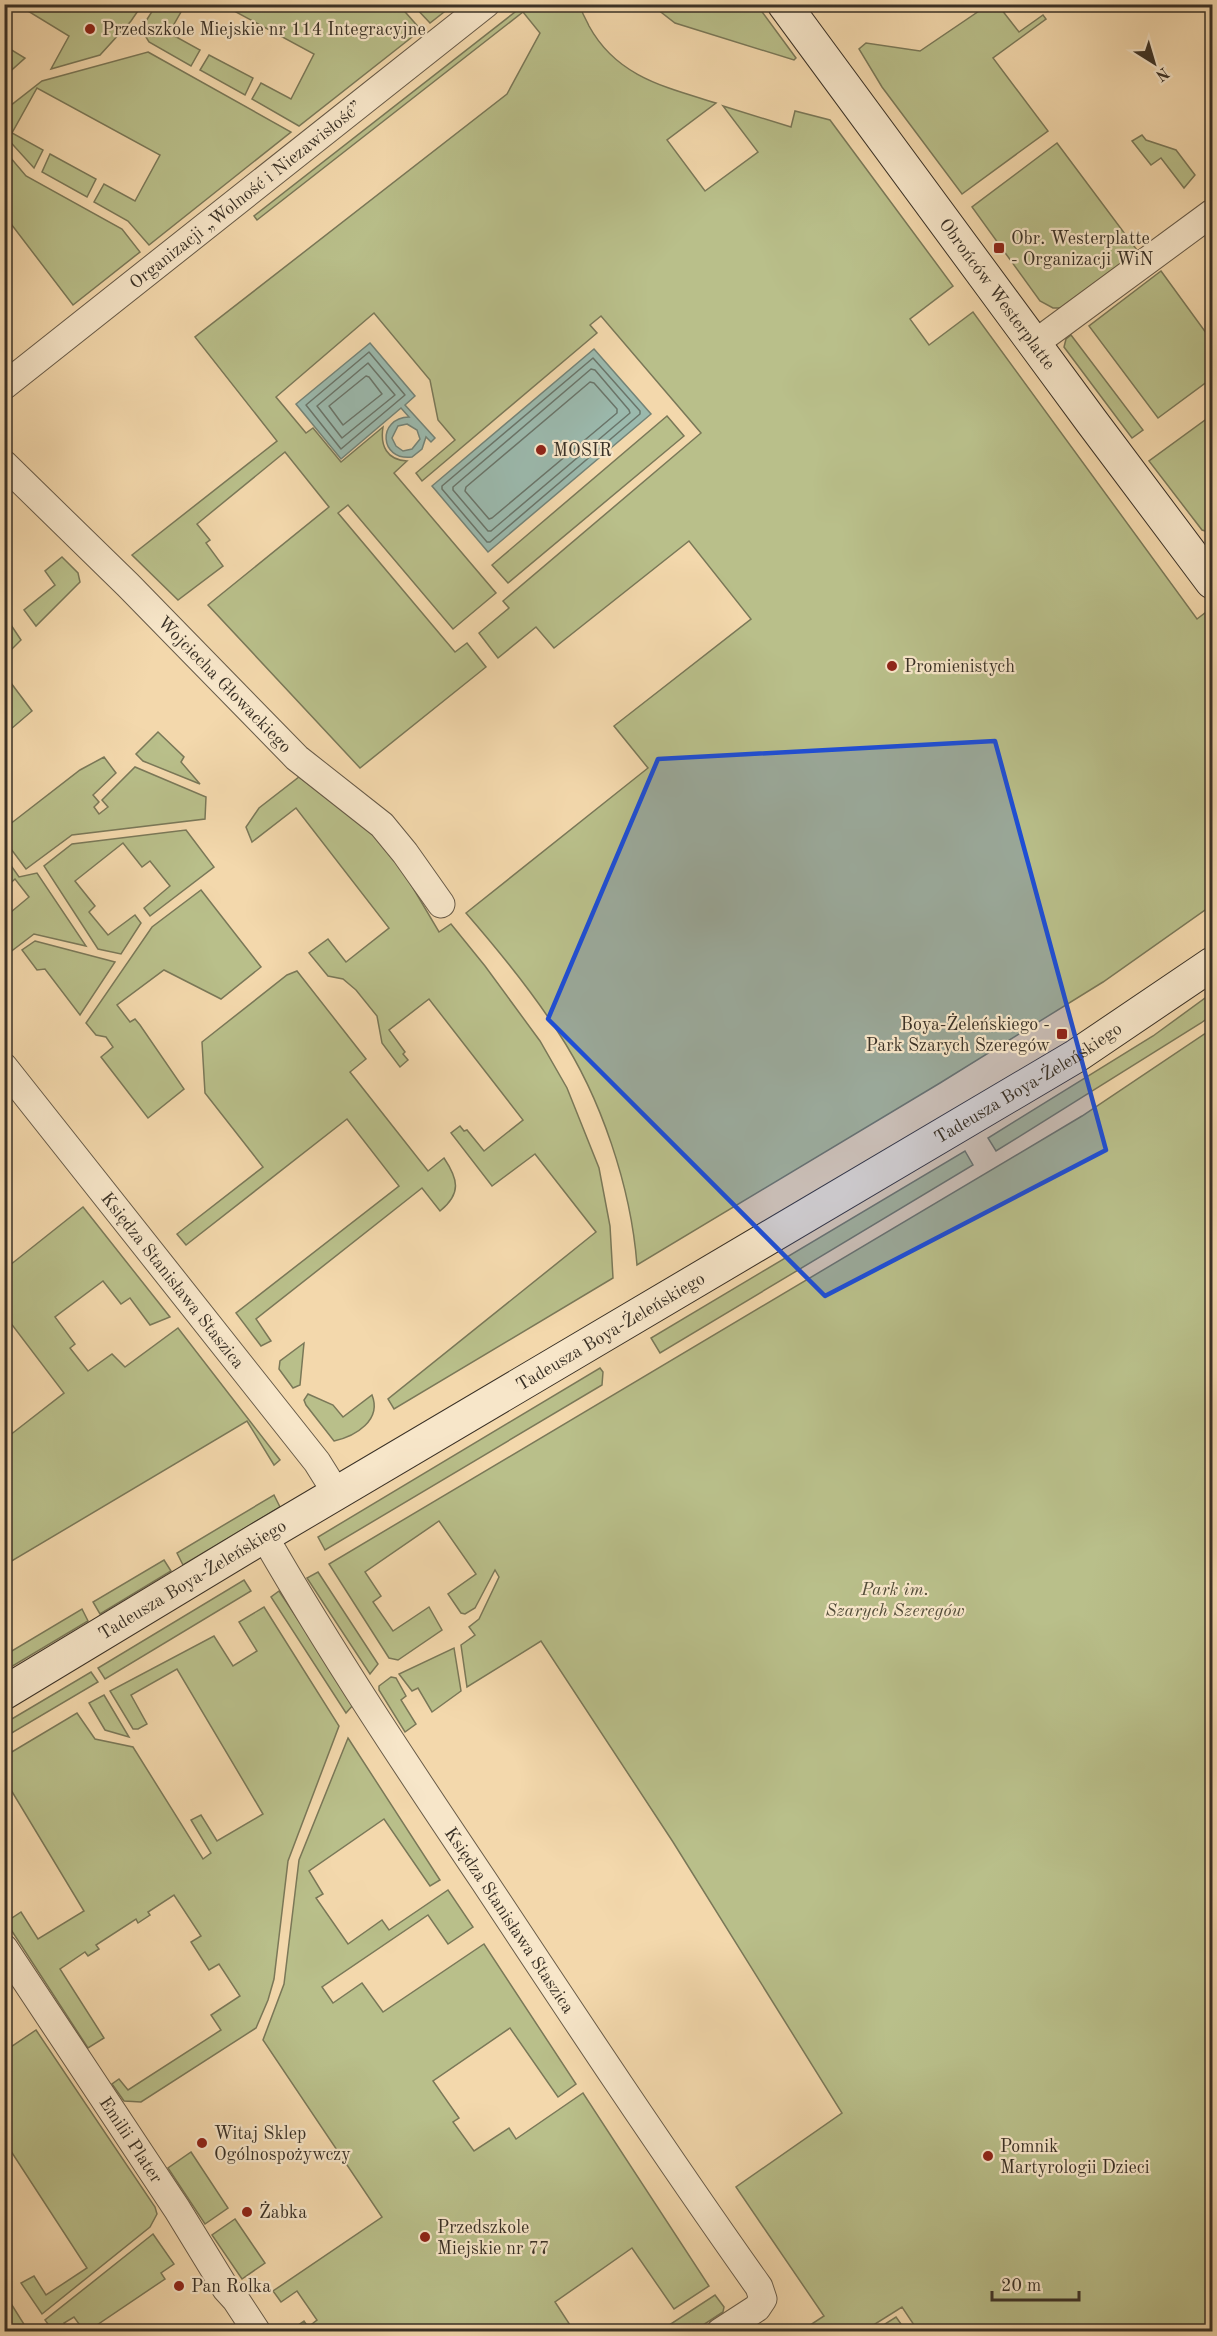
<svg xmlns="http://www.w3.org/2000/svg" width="1217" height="2336" font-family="'Old Standard TT',serif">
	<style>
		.green { fill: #b9bf8a; stroke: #7a7858; stroke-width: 1.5 }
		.water { fill: #9bb9ad; stroke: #748377; stroke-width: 1.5; fill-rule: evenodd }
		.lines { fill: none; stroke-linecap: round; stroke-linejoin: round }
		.shore { stroke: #6a756a; stroke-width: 1.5 }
		.street-casing { stroke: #685b48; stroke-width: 29 }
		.secondary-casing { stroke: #3a3126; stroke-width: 35 }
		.street { stroke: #f7e6c9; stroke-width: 27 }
		.secondary { stroke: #f7e6c9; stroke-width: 33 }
		.marked { fill: #1d4ed8; fill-opacity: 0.2; stroke: #1d4ed8; stroke-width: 4.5; stroke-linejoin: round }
		.poi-dot { fill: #8f2418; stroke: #f7e6c9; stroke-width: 2 }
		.labels { text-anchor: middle; stroke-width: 4.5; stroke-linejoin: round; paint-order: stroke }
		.poi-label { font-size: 18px; fill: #3a3126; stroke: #f7e6c9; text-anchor: start }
		.street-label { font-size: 18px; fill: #3a3126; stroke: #f7e6c9 }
		.park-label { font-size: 18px; font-style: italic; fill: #534d3a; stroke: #f7e6c9 }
	</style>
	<rect width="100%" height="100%" fill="#f3d8ac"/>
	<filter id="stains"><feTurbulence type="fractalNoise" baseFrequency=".00333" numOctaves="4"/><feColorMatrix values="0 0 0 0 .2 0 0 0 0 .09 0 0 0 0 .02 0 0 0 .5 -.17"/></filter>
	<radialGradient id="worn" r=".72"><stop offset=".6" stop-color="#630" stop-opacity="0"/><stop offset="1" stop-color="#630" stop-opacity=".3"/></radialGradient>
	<g class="green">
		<polygon points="18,5 142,4 142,5 131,21 100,55 51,69 69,36"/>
		<polygon points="156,5 185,5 169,33 200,50 191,66 149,42 141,29"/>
		<polygon points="223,5 399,5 421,30 299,126 252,99 261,83 291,99 314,54"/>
		<polygon points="413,5 453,5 430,23"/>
		<path d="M524,5H580C581,12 586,19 589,26C617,77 665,87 716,103L667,140L705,191L758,152L723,106L791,127L795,111L830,120L953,286L910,319L929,345L973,312L1197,619L1210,609L1212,612V905L1103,982L940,1083L637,1265C631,1187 601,1097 558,1032C531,990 499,951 466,913L648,768L614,726L751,619L689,541L554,648L536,627L498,658L479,633L509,608L503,601L701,433L601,316L590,325L597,333L422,481L416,473L455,440L438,420L430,380L374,313L276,397L306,433L313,428L341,462L383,427C380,446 387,460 407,461L394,473L496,593L453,629L348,505L338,513L455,652L467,643L486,667L360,768L208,605L329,507L285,452L197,524L210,540L206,543L223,566L178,600L132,555L277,441L195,337L507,94L540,33L523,12L257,220L254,216Z"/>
		<polygon points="655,5 757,5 796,58 794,60 675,23 657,9"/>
		<polygon points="988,5 998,5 1019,32 1043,15 1046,19 993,58 1048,131 962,194 882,87 859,49 866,43 920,51"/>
		<polygon points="5,46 25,58 5,76"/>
		<polygon points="148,52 291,132 149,245 128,221 94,202 104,184 135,201 160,155 37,88 12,133 43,150 34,168 4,135 5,110 42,81"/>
		<polygon points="209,55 253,78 245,95 200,70"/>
		<polygon points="1142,135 1146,140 1176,150 1195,175 1184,188 1161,158 1151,165 1132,141"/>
		<polygon points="1057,143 1140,254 1065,308 1053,308 1040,301 972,207"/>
		<polygon points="4,150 26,176 122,229 140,252 73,305 5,216"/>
		<polygon points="50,154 96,179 87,197 42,172"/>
		<polygon points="1161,271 1212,341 1212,378 1158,418 1089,326"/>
		<polygon points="1071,335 1143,430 1132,438 1064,347 1066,339"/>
		<polygon points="1212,415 1212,533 1202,530 1149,461"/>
		<polygon points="667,416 684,436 508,583 492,565"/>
		<polygon points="62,557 78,573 80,582 36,626 24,610 55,585 45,571"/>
		<polygon points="9,622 21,640 5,656 5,625"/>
		<polygon points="5,675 32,711 11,729 8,725 5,727"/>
		<polygon points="158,732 184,757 181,762 200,784 143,761 136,754"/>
		<polygon points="104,757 116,773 93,795 99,802 94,807 99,814 108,807 102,800 135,767 206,797 205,819 72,835 26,869 5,841 5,828 80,770"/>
		<polygon points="299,777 373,834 390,849 439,932 451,924 485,966 540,1041 567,1088 599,1168 610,1226 613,1278 394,1409 388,1399 596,1232 535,1154 492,1186 451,1133 460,1126 464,1131 467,1130 484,1151 523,1120 429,999 389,1030 405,1052 403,1054 408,1060 400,1067 382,1043 377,1016 356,990 343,979 328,976 309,953 328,939 346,962 389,928 296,808 252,842 246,827 259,808"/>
		<polygon points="186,830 214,867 150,916 144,908 170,886 150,861 142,867 123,843 75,881 95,906 89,912 108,935 135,915 141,923 121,954 98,949 44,866 72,844"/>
		<polygon points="5,857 19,877 37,873 86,946 34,934 5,956 5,917 29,897 15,879 5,888"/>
		<polygon points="201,890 261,967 221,999 164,970 117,1005 130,1022 135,1019 140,1025 184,1089 148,1118 101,1057 113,1047 106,1037 96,1035 86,1023 152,927"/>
		<polygon points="35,941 115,962 80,1015 45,969 37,970 22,950"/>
		<path d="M297,971L366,1059L350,1072L428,1171L444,1158C458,1179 462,1193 440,1211L422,1188L256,1319L271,1341L261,1346L236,1313L399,1186L347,1119L186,1245L177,1234L263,1167L205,1093L202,1042L287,975Z"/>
		<polygon points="1212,993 1212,1015 1201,1023 996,1151 988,1138 1153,1036"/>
		<polygon points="1212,1029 1212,2331 918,2331 902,2307 864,2331 801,2331 824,2316 736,2187 842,2113 673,1842 541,1641 467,1687 461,1645 475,1635 469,1627 479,1619 499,1577 495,1570 475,1608 465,1614 461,1613 448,1594 476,1574 439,1521 365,1572 381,1596 373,1602 393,1631 429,1607 442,1630 398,1660 389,1658 329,1564 1082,1116"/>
		<polygon points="965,1151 973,1165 660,1353 651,1338"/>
		<polygon points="83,1207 170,1317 150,1325 130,1298 121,1304 103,1281 55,1317 75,1344 70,1348 88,1371 112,1354 125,1367 178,1328 280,1460 274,1465 247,1421 5,1565 5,1439 64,1393 10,1322 5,1326 5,1269"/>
		<polygon points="304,1343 300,1385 293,1388 279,1369 280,1361"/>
		<polygon points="600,1368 603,1372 602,1385 325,1550 318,1537"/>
		<path d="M308,1394L333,1405L343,1417L372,1395C382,1420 356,1436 334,1441L306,1405L304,1400Z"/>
		<polygon points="274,1495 280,1507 183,1565 177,1553"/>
		<polygon points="164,1560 171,1571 100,1614 93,1602"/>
		<polygon points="318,1572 378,1664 370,1674 307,1578"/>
		<polygon points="244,1580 251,1591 105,1679 98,1668"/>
		<polygon points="279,1591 354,1704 346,1713 271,1597"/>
		<polygon points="264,1607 339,1726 288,1861 274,1979 268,2000 256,2028 141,2102 124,2101 112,2084 119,2079 128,2090 221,2030 211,2015 240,1996 219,1964 209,1970 191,1942 201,1936 174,1895 148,1912 150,1915 138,1923 136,1919 96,1945 99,1949 88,1956 85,1952 60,1969 104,2038 88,2048 6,1922 21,1912 38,1939 84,1911 5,1780 5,1756 77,1713 95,1739 133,1747 203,1859 211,1853 191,1820 201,1815 217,1841 263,1814 177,1669 131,1695 147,1724 138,1729 133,1729 110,1691 214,1636 233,1666 257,1651 239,1622"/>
		<polygon points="82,1609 88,1621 11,1667 5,1655"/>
		<polygon points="454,1648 461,1691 432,1712 418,1688 412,1691 399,1674"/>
		<polygon points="91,1672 98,1682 5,1737 5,1723"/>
		<polygon points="391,1677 396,1678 406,1696 401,1700 416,1724 405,1732 379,1690 379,1686"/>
		<polygon points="104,1695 129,1737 105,1730 89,1703"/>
		<polygon points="348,1738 440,1880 430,1886 384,1819 309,1871 323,1894 316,1898 348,1944 382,1920 389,1930 448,1890 473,1927 448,1944 428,1915 322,1987 333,2003 362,1983 383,2012 484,1944 576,2084 558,2097 510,2028 433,2081 459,2118 453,2122 474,2151 509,2128 516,2139 583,2093 709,2286 674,2309 632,2248 555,2302 570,2325 565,2328 567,2331 296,2331 297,2326 304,2321 308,2327 317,2320 297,2291 281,2302 273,2291 382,2217 263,2040 284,1984 299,1860"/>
		<polygon points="36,2030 155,2207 157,2214 150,2227 42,2314 21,2283 34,2276 46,2295 87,2268 5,2142 5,2051"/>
		<polygon points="191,2152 228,2208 205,2224 168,2168"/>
		<polygon points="235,2219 265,2263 242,2279 212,2235"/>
		<polygon points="153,2234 174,2264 161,2273 165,2279 88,2331 84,2331 74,2317 64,2323 68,2330 53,2331 45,2320"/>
		<polygon points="5,2294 27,2329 26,2331 5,2331"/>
		<polygon points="715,2295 724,2307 723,2312 694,2331 660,2331"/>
		<polygon points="896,2317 906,2331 874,2331"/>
	</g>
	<g class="water">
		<path d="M370,343L415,396L405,405L435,438L431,442L426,437L422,449L412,457C379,461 377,418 409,417L401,408L341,459L296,404ZM407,424L417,430L420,439L412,449L403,451L396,446L392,438L398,426Z"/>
		<polygon points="594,349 651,414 488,552 432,486"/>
	</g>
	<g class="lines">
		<g class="shore">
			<polygon points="369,352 405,395 341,449 306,405"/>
			<polygon points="593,358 640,411 640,414 490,542 487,542 442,489 442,486"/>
			<polygon points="368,363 395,395 342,438 317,406"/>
			<polygon points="591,369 595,370 629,410 630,413 491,531 488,531 453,490 453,487"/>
			<polygon points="366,376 369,377 382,394 343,425 329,406"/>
			<polygon points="590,382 594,383 617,409 617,413 492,518 489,519 465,491 466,487"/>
		</g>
		<g class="street-casing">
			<g id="street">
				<polyline points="1034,344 1212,213"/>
				<path id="s1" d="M4,386L486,4"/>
				<path id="s2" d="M4,464L128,585L297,758L382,825L405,853L441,904"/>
				<path id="s3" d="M4,1067L317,1462L337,1494"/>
				<path id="s4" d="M264,1536C332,1654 408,1768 484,1881C574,2017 664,2153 759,2287L763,2299L757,2308L720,2332"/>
				<path id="s5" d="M4,1948L177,2209L226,2289L236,2300L257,2332"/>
			</g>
		</g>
		<g class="secondary-casing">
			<g id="secondary">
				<path id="s6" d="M784,4L1092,422L1212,582"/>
				<path id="s7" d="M4,1693L264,1536L1076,1056L1212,964"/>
			</g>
		</g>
		<use href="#street" class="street"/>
		<use href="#secondary" class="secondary"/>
	</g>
	<path class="marked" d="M995,741L1106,1150L825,1296L548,1019L658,759Z"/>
	<g class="poi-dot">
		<circle cx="90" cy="29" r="6"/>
		<rect x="993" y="242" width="12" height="12" rx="3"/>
		<circle cx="541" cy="450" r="6"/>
		<circle cx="892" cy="666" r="6"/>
		<rect x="1056" y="1028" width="12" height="12" rx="3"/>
		<circle cx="202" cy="2143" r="6"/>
		<circle cx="988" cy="2156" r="6"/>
		<circle cx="247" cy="2212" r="6"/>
		<circle cx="425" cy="2237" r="6"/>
		<circle cx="179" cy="2286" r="6"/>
	</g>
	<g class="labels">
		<g class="poi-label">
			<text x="102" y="35">Przedszkole Miejskie nr 114 Integracyjne</text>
			<text x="1011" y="244">Obr. Westerplatte<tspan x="1011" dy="21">- Organizacji WiN</tspan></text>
			<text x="553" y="456">MOSIR</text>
			<text x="904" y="672">Promienistych</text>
			<text x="1050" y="1030" text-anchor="end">Boya-Żeleńskiego -<tspan x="1050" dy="21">Park Szarych Szeregów</tspan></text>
			<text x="214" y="2139">Witaj Sklep<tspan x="214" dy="21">Ogólnospożywczy</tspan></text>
			<text x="1000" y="2152">Pomnik<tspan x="1000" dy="21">Martyrologii Dzieci</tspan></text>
			<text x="259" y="2218">Żabka</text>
			<text x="437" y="2233">Przedszkole<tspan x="437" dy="21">Miejskie nr 77</tspan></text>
			<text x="191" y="2292">Pan Rolka</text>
		</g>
		<g class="street-label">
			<text dy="6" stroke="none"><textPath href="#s1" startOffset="308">Organizacji „Wolność i Niezawisłość”</textPath></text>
			<text dy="6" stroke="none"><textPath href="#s6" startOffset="360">Obrońców Westerplatte</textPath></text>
			<text dy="6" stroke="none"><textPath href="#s2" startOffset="312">Wojciecha Głowackiego</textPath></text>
			<text dy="6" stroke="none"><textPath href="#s7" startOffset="1192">Tadeusza Boya-Żeleńskiego</textPath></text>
			<text dy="6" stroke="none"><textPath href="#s3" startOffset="272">Księdza Stanisława Staszica</textPath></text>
			<text dy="6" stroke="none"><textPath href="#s7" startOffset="706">Tadeusza Boya-Żeleńskiego</textPath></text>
			<text dy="6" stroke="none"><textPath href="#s7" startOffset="220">Tadeusza Boya-Żeleńskiego</textPath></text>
			<text dy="6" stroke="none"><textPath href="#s4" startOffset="456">Księdza Stanisława Staszica</textPath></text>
			<text dy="6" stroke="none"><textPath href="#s5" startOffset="230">Emilii Plater</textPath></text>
		</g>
		<g class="park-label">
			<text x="895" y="1595">Park im.<tspan x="895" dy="21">Szarych Szeregów</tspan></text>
		</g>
	</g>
	<rect width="1217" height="2336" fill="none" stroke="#f3d8ac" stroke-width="24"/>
	<rect x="6" y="6" width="1205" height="2324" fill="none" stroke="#3a3126" stroke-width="3"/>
	<rect x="12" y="12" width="1193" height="2312" fill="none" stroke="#3a3126" stroke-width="1.5"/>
	<g transform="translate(1154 63) rotate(143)" stroke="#f7e6c9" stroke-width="4.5" paint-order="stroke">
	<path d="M0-4.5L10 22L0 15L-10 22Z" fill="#3a3126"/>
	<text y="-9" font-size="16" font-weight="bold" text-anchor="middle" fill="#3a3126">N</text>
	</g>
	<path d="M992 2291v9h87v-9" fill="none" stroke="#3a3126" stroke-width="3"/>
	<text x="1001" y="2291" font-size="18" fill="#3a3126" stroke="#f7e6c9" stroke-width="4.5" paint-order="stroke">20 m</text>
	<rect width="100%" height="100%" filter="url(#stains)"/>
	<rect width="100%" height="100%" fill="url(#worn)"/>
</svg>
